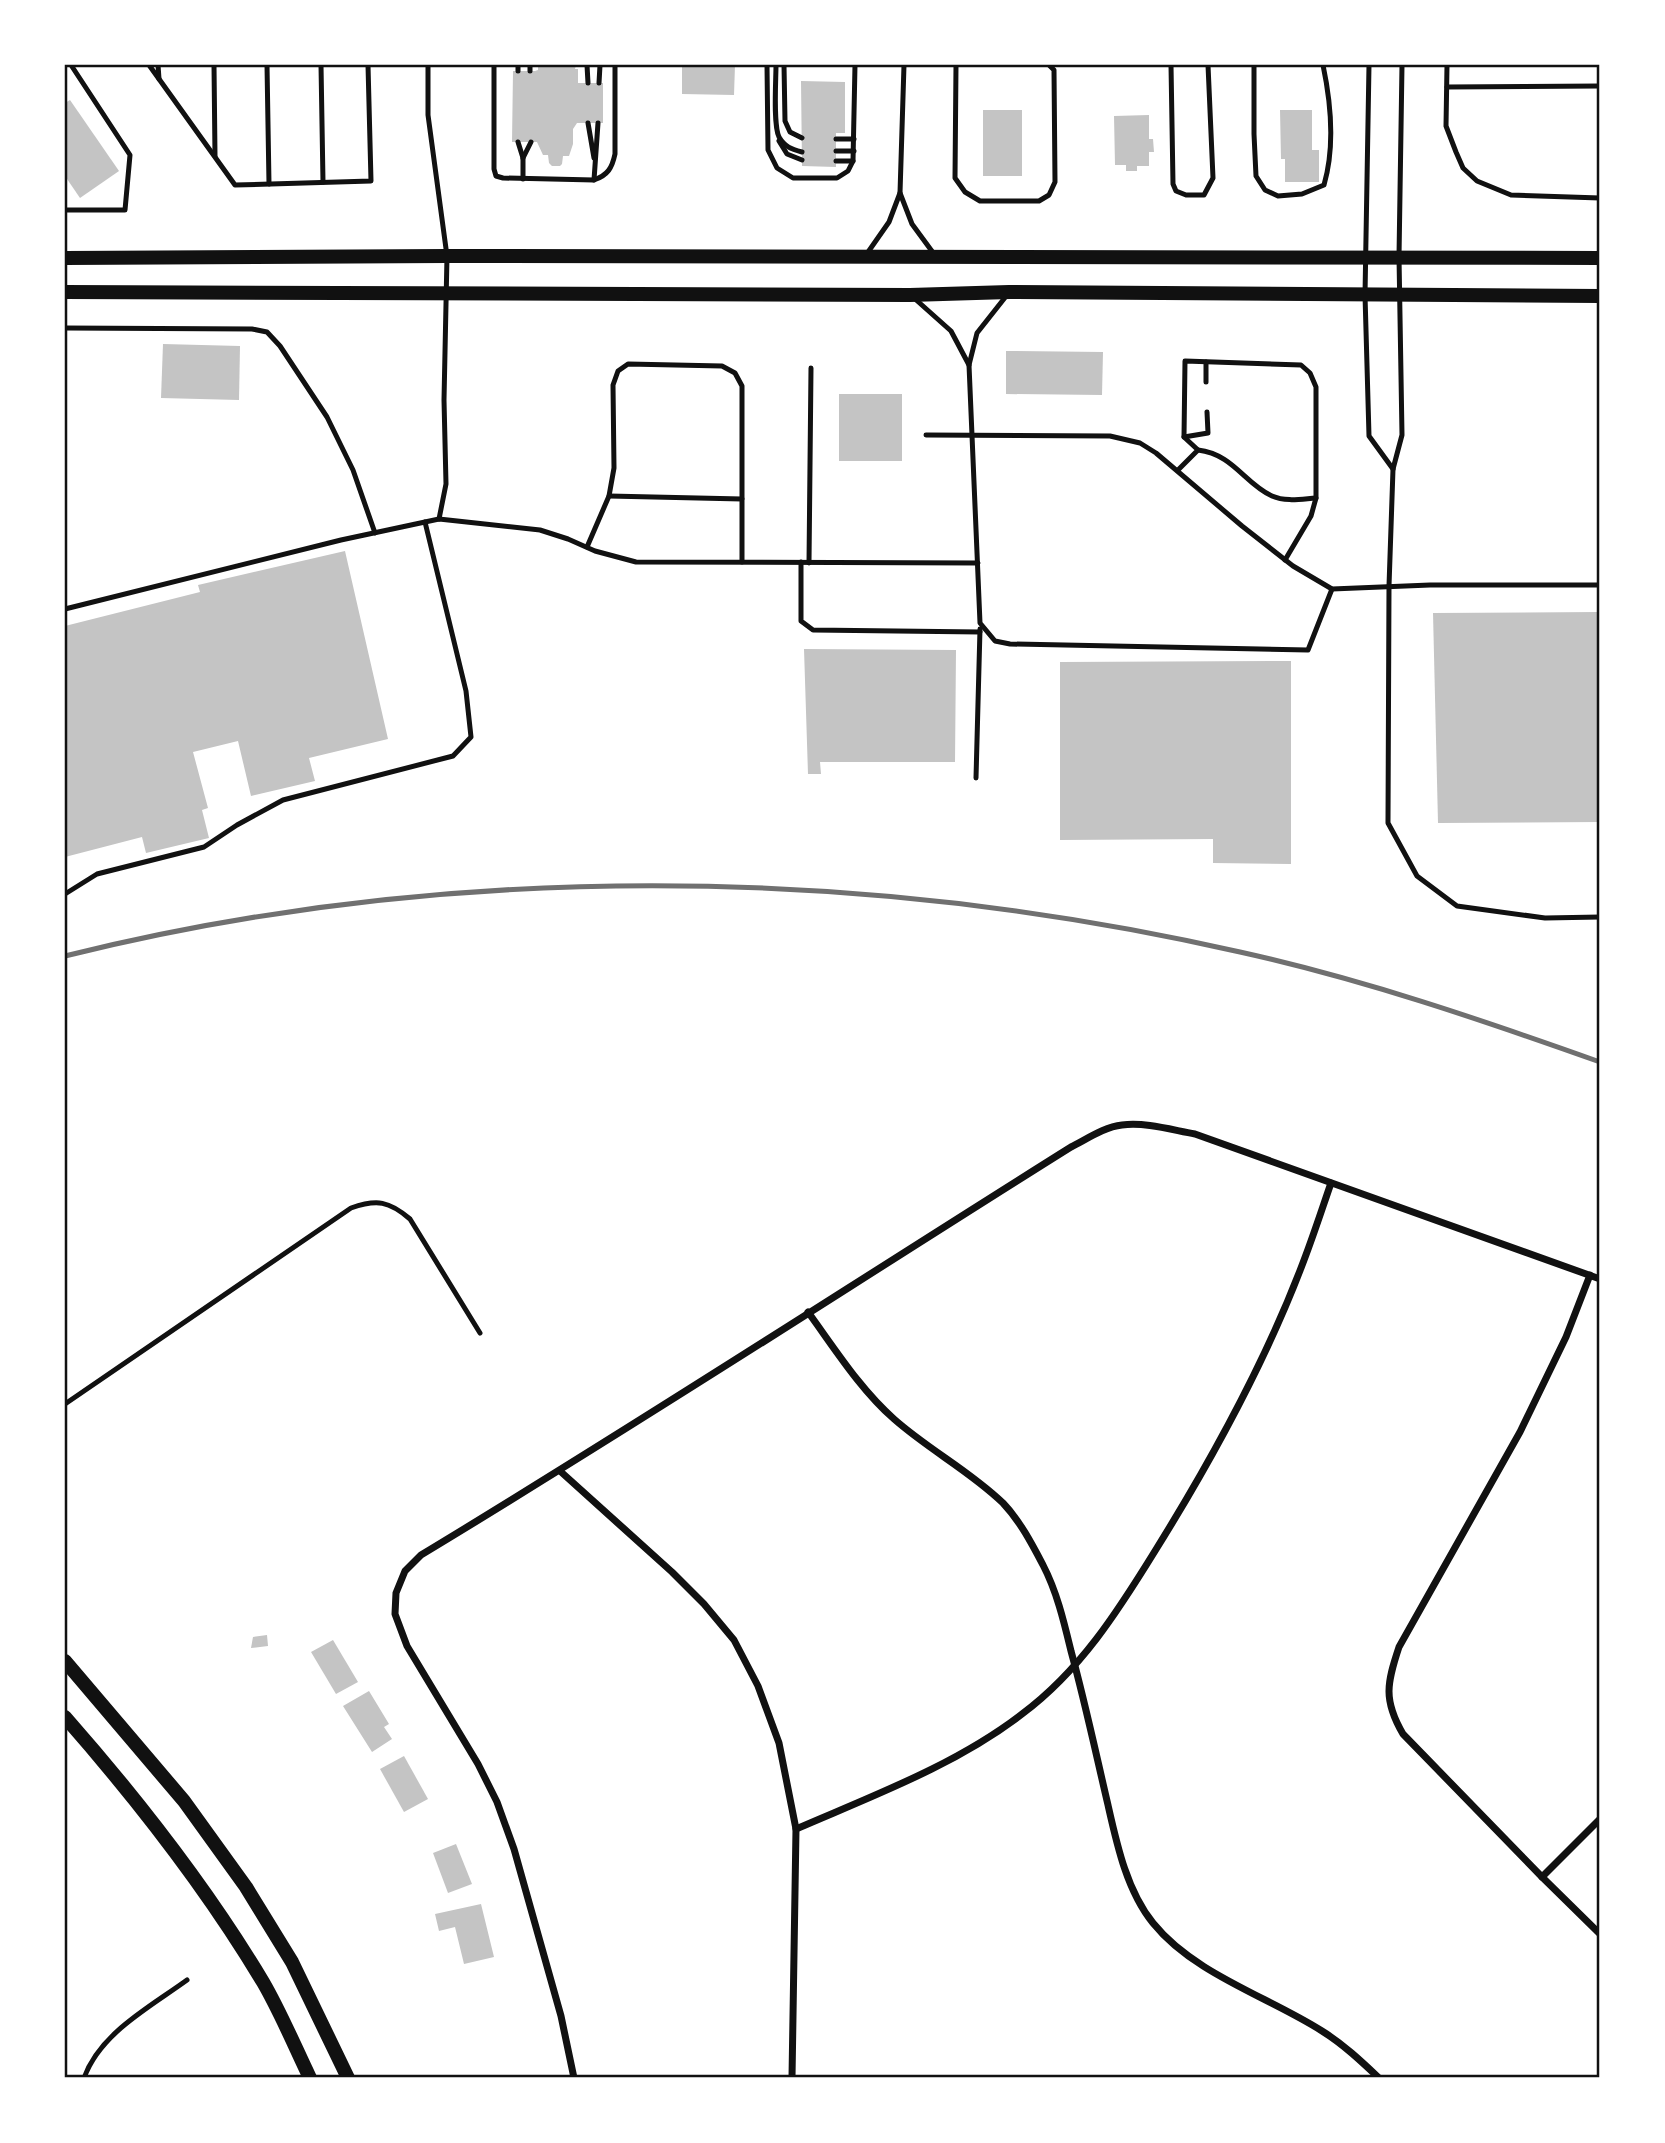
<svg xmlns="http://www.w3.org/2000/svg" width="1665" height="2143" font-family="'Zilla Slab',serif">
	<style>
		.building { fill: #c4c4c4 }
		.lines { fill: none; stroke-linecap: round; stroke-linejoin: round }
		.service { stroke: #111; stroke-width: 5 }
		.minor { stroke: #111; stroke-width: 7 }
		.secondary { stroke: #111; stroke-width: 14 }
		.rail { stroke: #707070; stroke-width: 5 }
		.neatline { fill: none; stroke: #111; stroke-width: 2.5 }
	</style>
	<rect width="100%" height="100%" fill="#fff"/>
	<g class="building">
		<polygon points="538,65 576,65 575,69 578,69 578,83 603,83 603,123 577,123 573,129 573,144 569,156 563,156 562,164 560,166 552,166 549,163 548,155 543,155 537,142 512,142 513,71 535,71 538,70"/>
		<polygon points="682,65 735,65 734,95 682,94"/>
		<polygon points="801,81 845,82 845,133 836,133 836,167 802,166"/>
		<polygon points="70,100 119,171 80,198 65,176 65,103"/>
		<rect x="983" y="110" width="39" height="66"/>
		<polygon points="1280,110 1312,110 1312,150 1319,150 1319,182 1285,182 1285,159 1281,159"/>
		<polygon points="1149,115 1149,139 1153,139 1154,152 1149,152 1149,166 1137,166 1137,171 1126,171 1126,165 1115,165 1114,116"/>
		<polygon points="163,344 240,346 239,400 161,398"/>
		<polygon points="1006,351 1103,352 1102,395 1006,394"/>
		<rect x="839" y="394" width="63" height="67"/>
		<polygon points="345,551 388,739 309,758 315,781 251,796 238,741 193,752 208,808 202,810 209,838 146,853 142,837 65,857 65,626 200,592 198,585"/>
		<polygon points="1600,612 1600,822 1438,823 1433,613"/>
		<polygon points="804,649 956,650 955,762 820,762 821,774 808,774"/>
		<polygon points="1291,661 1291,864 1213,863 1213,839 1060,840 1060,662"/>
		<polygon points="267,1635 268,1646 251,1648 253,1637"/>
		<polygon points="333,1640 358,1682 336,1694 311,1652"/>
		<polygon points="369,1691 389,1724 384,1727 392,1739 372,1752 343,1706"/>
		<polygon points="404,1756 428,1799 404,1812 380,1769"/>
		<polygon points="456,1844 472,1884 448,1893 433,1853"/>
		<polygon points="481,1904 494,1957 464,1964 455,1927 439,1931 435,1914"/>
	</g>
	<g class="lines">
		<g class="service">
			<polyline points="149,65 235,185 371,181 368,65"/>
			<polyline points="158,65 159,79"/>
			<polyline points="214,65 215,156"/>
			<polyline points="267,65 269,184"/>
			<polyline points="321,65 323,182"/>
			<polyline points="428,65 428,115 447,256 444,400 446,484 439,519"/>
			<path d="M494,65V169L496,176L503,178L594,180C608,175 612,168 615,154V65"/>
			<polyline points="518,65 518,71"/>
			<polyline points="587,65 588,83"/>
			<polyline points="767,65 768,150 777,168 793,178 837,178 848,171 853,161 855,65"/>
			<path d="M776,65C776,80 773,125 779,137C785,147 791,149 802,152"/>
			<polyline points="784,65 785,121 790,132 802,138"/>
			<polyline points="956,65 955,178 965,192 980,201 1039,201 1049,195 1055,182 1054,70 1049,65"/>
			<polyline points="1171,65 1173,184 1176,191 1186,195 1204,195 1213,178 1208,65"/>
			<path d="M1254,65V134L1256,176L1265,190L1278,196L1302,194L1324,185C1335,147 1331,103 1323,65"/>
			<polyline points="1369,65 1365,295 1369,436 1393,469"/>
			<polyline points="1402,65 1399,257 1402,435 1393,469 1389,586 1388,823 1417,876 1457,906 1545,918 1600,917"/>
			<polyline points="1447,65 1446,126 1456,152 1463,168 1477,181 1511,195 1600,198"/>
			<polyline points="530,71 530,65"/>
			<polyline points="599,83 600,65"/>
			<polyline points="1447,87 1600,86"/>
			<polyline points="588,123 594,158"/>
			<polyline points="836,139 854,139"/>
			<polyline points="779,141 787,154 802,160"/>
			<polyline points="518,142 523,158 523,179"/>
			<polyline points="836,151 854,151"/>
			<polyline points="523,158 531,142"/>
			<polyline points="836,161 853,161"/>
			<polyline points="594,180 598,123"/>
			<polyline points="900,193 912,224 934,254"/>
			<polyline points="65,210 125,210 130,155 71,65"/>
			<polyline points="866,255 889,222 900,193 904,65"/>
			<polyline points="1007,295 977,333 969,365 980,623 995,641 1010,644 1308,650 1332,589"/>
			<polyline points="914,298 951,331 969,365"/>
			<polyline points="65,328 252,329 267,332 280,346 327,417 353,470 375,533"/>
			<polyline points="1206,362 1206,382"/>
			<polyline points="926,435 1110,436 1140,443 1156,453 1242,526 1293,566 1332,589 1430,585 1600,585"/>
			<polyline points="1184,437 1208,433 1207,412"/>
			<path d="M1198,450C1233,454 1245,484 1272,496C1286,502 1301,499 1316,498"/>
			<polyline points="1178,470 1198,450 1184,437 1185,361 1301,365 1310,373 1316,387 1316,498 1311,516 1285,560"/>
			<polyline points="609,496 742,499"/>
			<polyline points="587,547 609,496 614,468 613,385 618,371 628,364 722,366 735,373 742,386 742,562"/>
			<polyline points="801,562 801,621 813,630 980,632"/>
			<polyline points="809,563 811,368"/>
			<polyline points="65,609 341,540 439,519 540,530 568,539 595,551 636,562 978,563"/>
			<polyline points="976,778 980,629"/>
			<polyline points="65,894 97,874 204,847 237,825 283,800 453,756 471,737 466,691 425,522"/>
			<path d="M65,1404L351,1208C377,1199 389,1201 410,1219L480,1333"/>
			<path d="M84,2078C100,2033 150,2007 187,1980"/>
		</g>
		<g class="minor">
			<path d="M1590,1275L1566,1337L1520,1432L1399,1647C1387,1683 1383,1700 1403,1734L1542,1877L1600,1934"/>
			<path d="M808,1312C835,1349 860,1389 894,1419C929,1450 970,1471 1003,1503C1020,1521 1032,1544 1043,1565C1057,1592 1064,1622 1071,1651C1085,1702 1096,1754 1108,1805C1117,1845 1127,1891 1153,1923C1194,1974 1269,1997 1322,2031C1343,2044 1361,2061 1379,2078"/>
			<polyline points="560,1471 672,1572 704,1604 734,1640 758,1686 779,1743 796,1829 792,2078"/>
			<path d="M796,1829C872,1796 956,1765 1022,1714C1080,1671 1118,1611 1155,1551C1211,1461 1263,1367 1301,1268C1312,1240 1321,1212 1331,1183"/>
			<polyline points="1542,1877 1600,1819"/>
			<path d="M574,2078L561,2016L514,1849L497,1802L478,1764L407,1646L395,1614L396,1593L405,1571L421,1555C640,1423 854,1283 1071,1147C1087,1139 1104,1127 1122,1125C1146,1122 1172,1130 1195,1134L1600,1279"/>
		</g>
		<g class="secondary">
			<polyline points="65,258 447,256 1600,258"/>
			<polyline points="65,292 910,295 1009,292 1600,296"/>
			<polyline points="65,1661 184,1801 246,1887 292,1962 348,2078"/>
			<path d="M65,1717C138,1800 206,1887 263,1982C281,2013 295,2047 310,2078"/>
		</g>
		<path class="rail" d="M65,956C446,861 858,865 1240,952C1362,979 1482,1020 1600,1062"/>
	</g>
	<rect width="1665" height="2143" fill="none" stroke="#ffffff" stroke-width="133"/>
	<rect x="66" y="66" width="1532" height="2010" class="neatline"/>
</svg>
